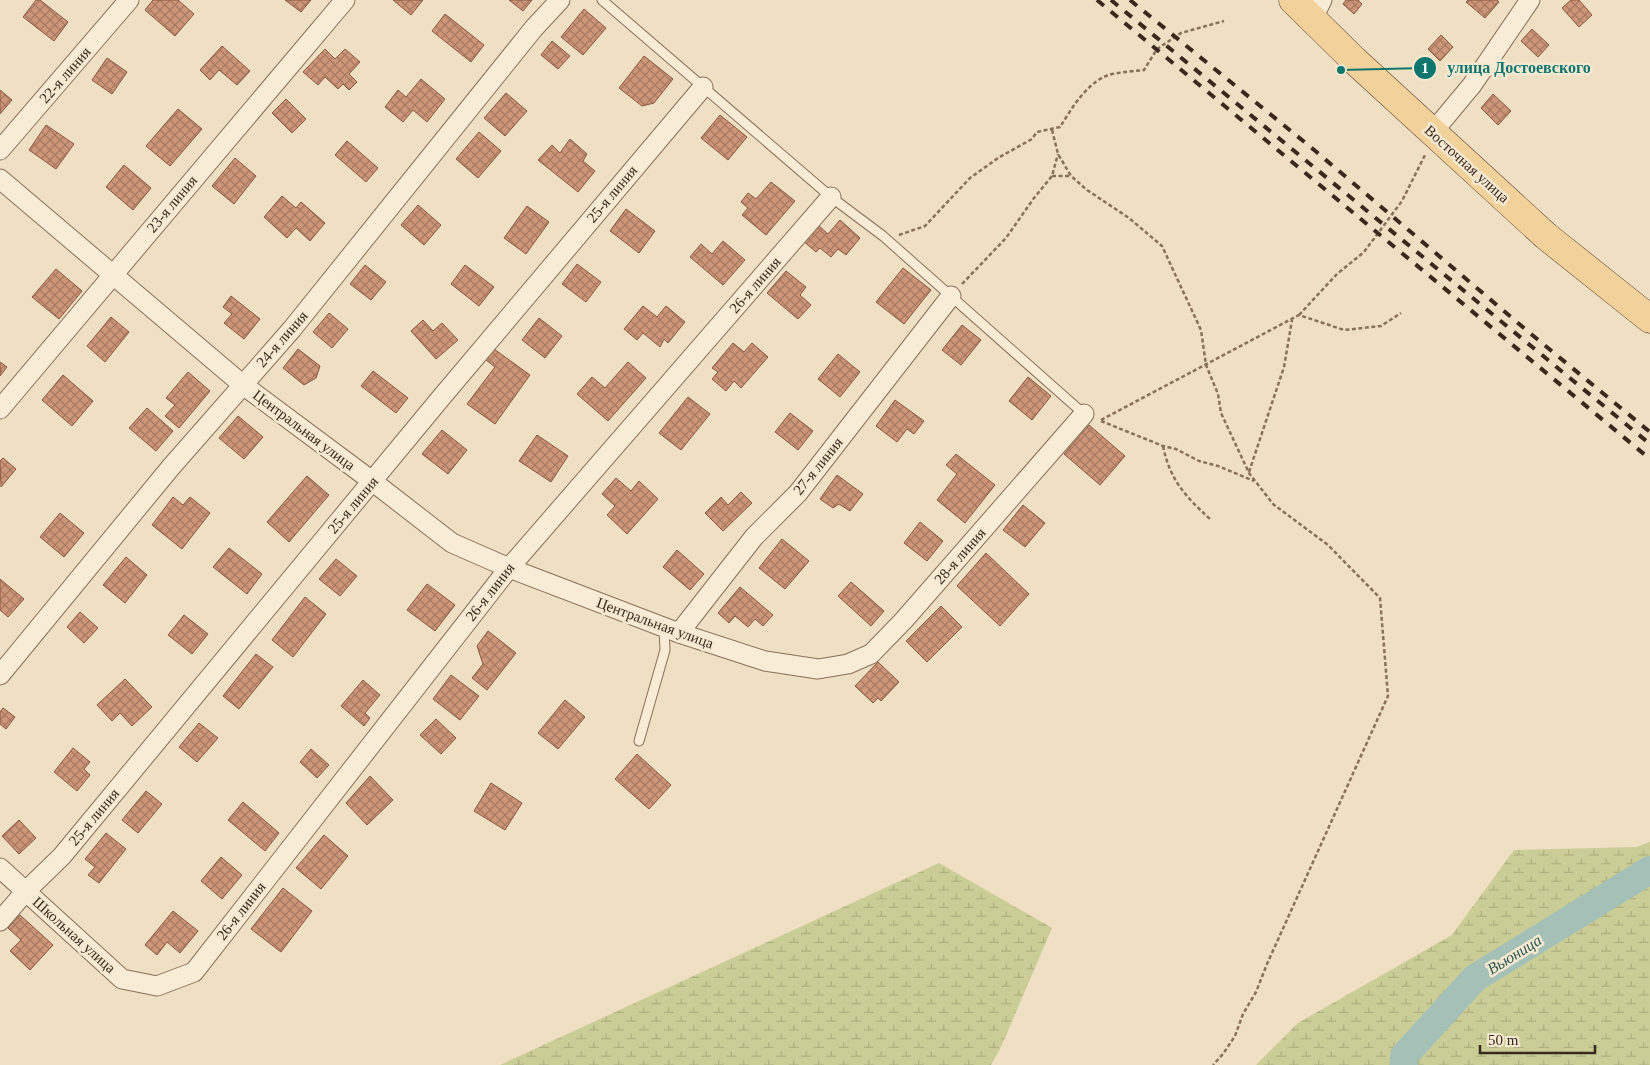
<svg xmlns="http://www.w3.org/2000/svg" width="1650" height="1065" font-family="Georgia,serif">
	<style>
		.wetland { fill: url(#wetland-marsh) }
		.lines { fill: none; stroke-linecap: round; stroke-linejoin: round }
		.river { stroke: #a5c1b7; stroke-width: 28 }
		.building { fill: url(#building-cross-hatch); stroke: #89573f }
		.lane-casing { stroke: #897059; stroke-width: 11 }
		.street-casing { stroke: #897059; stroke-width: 21 }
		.primary-casing { stroke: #573e2e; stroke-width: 29 }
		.path { stroke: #897059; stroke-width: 2.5; stroke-dasharray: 4 2.5; stroke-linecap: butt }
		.lane { stroke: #f9ecd6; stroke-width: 9 }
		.street { stroke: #f9ecd6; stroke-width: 19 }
		.primary { stroke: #f3d19a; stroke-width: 28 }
		.rail { stroke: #39291e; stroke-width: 4; stroke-dasharray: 9 9; stroke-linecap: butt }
		.labels { text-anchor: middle; stroke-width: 5; stroke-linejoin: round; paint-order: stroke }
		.street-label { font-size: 15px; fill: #39291e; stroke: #f6e9d2 }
		.water-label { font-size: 16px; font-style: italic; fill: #2d5953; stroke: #f6e9d2 }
		.leader { fill: none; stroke: #0f766e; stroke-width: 2 }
		.callout-dot { fill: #0f766e; stroke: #f6e9d2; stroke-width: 2 }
		.mark-label { font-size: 15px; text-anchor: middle; font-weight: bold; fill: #fff }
		.callout-label { font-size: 16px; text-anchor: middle; font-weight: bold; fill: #0f766e; stroke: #f6e9d2; stroke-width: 5; stroke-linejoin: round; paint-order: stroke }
	</style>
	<defs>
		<pattern id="wetland-marsh" width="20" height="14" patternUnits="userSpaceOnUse" patternTransform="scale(1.25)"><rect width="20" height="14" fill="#cacd96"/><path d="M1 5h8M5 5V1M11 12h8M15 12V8" fill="none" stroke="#aeb081"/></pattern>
		<pattern id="building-cross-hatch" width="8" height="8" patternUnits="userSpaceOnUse" patternTransform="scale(1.25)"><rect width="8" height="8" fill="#ce9678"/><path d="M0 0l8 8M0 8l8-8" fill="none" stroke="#a87a62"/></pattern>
	</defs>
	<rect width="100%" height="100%" fill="#efdfc3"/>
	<g class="wetland">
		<polygon points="1650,842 1650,1065 1256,1065 1298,1023 1452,935 1514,850 1636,847"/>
		<polygon points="939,863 1052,928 1001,1047 991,1065 500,1065"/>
	</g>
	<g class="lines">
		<polyline class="river" points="1404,1065 1404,1056 1475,978 1650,870"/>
	</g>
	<g class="building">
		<polygon points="36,0 40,0 68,22 54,41 23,17"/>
		<polygon points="153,0 178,0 194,14 175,36 145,10"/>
		<polygon points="285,0 311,0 301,12"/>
		<polygon points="393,0 423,0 411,15"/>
		<polygon points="509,0 532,0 523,11"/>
		<polygon points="1346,0 1358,0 1362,4 1354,14 1343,4"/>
		<polygon points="1468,0 1497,0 1499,2 1485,18 1466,2"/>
		<polygon points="1571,0 1579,0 1592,15 1579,27 1562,8"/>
		<polygon points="584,9 606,28 583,55 561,37"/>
		<polygon points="445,14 484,45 471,62 432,31"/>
		<polygon points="1532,29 1549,45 1538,57 1521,41"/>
		<polygon points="1441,35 1453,47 1440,61 1428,49"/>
		<polygon points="552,41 570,56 558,69 541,55"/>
		<polygon points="222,46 250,71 237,85 219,70 210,80 200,70"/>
		<polygon points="325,49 335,59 345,49 360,62 349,74 357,82 349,90 343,84 338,89 325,77 318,85 303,72"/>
		<polygon points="644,56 673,79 654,103 642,106 619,88"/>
		<polygon points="107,58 127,72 112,94 92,80"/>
		<polygon points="421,79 445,99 427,122 413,110 403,122 385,107 398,90 406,97"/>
		<polygon points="0,90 12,100 0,114"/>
		<polygon points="506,93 527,111 505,136 484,118"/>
		<polygon points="1493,94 1511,111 1498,125 1481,108"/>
		<polygon points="286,99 306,119 292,133 272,113"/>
		<polygon points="178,109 202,129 170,166 146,146"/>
		<polygon points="720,115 747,137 728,160 701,138"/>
		<polygon points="46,125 74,144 56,169 29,150"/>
		<polygon points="479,132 501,151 478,178 456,159"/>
		<polygon points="570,139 587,154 583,161 595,171 578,192 538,160 552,145 560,153"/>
		<polygon points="347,141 378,168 366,182 335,155"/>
		<polygon points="235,158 256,176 234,204 212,186"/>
		<polygon points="124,165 151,188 133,210 106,187"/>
		<polygon points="771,182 795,201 766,235 742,215 748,208 741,202 748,193 756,199"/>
		<polygon points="282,196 296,208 301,202 325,223 310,241 296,228 287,238 264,217"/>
		<polygon points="418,205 441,225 424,245 401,225"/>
		<polygon points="527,206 549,222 526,254 504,238"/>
		<polygon points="626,209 655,231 639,253 610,231"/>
		<polygon points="840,220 860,238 846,255 838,249 831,257 820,248 816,252 802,240 817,224 828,234"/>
		<polygon points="723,241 745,260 723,285 690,257 701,244 712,254"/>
		<polygon points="577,264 601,282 586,302 562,284"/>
		<polygon points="365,265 386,282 371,300 350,284"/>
		<polygon points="465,265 494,287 479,306 451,284"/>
		<polygon points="903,268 931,290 904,324 876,302"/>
		<polygon points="56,269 82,291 59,319 32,297"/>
		<polygon points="786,271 806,287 800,295 811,305 798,319 767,293"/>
		<polygon points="231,296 260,319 244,339 224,323 232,314 223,307"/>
		<polygon points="643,306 657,317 666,306 685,322 668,343 664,339 660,347 643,333 637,340 624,329"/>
		<polygon points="329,313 348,329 332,348 313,332"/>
		<polygon points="111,317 129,332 105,362 87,346"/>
		<polygon points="539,318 562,336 545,358 522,340"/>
		<polygon points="423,320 433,331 442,323 458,340 436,359 411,331"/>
		<polygon points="962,325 981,340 961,365 942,350"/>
		<polygon points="733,343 744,352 752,343 768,357 741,388 734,381 726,391 712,379 718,372 712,368"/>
		<polygon points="298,349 320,366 316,378 304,385 283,368"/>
		<polygon points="494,349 530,375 495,424 467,404 495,367 486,360"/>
		<polygon points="838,354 860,372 840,397 818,379"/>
		<polygon points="0,362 7,367 0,376"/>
		<polygon points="628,362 646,378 608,421 577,394 592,377 605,388"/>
		<polygon points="373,371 408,398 396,413 361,386"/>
		<polygon points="188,372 210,391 179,428 165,416 175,405 166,398"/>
		<polygon points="63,375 93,401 72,426 42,400"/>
		<polygon points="1028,377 1051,396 1032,420 1009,401"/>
		<polygon points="688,397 710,414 681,450 659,433"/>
		<polygon points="895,400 924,421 914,434 907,429 897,442 876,426"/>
		<polygon points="147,408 173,431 156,451 129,428"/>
		<polygon points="790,413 813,431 798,450 775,432"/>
		<polygon points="238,416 263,437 244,459 219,438"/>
		<polygon points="1089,425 1125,456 1100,485 1064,454"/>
		<polygon points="442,430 467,450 448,474 422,454"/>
		<polygon points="537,435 568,456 551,482 519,461"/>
		<polygon points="956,454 995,485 965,523 937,500 957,474 946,465"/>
		<polygon points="3,458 16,469 1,487 0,461"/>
		<polygon points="837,475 863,494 850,511 839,504 833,508 820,499"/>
		<polygon points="307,476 329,495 289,542 267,522"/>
		<polygon points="616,478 631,491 639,481 658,499 627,534 607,515 615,506 602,494"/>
		<polygon points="741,492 752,503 723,531 705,513 721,497 728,505"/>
		<polygon points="173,497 183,505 190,497 210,513 182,549 152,525"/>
		<polygon points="1023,505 1045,523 1025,547 1003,530"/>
		<polygon points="60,513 84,533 64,557 40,537"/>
		<polygon points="920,522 943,541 927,561 904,543"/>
		<polygon points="782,539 809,561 785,589 759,568"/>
		<polygon points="229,548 262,574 247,594 213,567"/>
		<polygon points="677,550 704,574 690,590 663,567"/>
		<polygon points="986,553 1029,594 1000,626 957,586"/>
		<polygon points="126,557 147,575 125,603 103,585"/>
		<polygon points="336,559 357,576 340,596 319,579"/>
		<polygon points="0,579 24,599 8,617 0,610"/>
		<polygon points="851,582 884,611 871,626 838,596"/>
		<polygon points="427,584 455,605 435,631 407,610"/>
		<polygon points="740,587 773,615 763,626 755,619 748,627 735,616 729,623 718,613"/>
		<polygon points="305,597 326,614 293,657 272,640"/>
		<polygon points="941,606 962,627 927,662 906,641"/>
		<polygon points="80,612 98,628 84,643 67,627"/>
		<polygon points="184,615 208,634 192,654 168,635"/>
		<polygon points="488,631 516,653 487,690 472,678 483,664 477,646"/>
		<polygon points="256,654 273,667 239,709 223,696"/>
		<polygon points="878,662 899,682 881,701 878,698 873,703 855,686"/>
		<polygon points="451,675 479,696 460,720 433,699"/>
		<polygon points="125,679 152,707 132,726 120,713 112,721 97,705"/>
		<polygon points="363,680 380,695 365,713 370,718 364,726 341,706"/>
		<polygon points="565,700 585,717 558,749 538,733"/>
		<polygon points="3,708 15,717 6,729 0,724 0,712"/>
		<polygon points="436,719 456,738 441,754 420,735"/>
		<polygon points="199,723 218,738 197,762 179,747"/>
		<polygon points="73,748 90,762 84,769 90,775 77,791 54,772"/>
		<polygon points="311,749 329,765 317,778 300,762"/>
		<polygon points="637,754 671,785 649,809 615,779"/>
		<polygon points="370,776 393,800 367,825 346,803"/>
		<polygon points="491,783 522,803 505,830 474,811"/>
		<polygon points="146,791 162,804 138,833 122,820"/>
		<polygon points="243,802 279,833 265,851 228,820"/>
		<polygon points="19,820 36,838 19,854 2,836"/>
		<polygon points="106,833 126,849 99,883 88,875 95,867 85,859"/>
		<polygon points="324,835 348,856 321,889 296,868"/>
		<polygon points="221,857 242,875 222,899 201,881"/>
		<polygon points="283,888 312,911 281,952 251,929"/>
		<polygon points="173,911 198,931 180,953 167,942 157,955 145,945"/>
		<polygon points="20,915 53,945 30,970 10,951 21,940 8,928"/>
	</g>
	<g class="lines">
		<g class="lane-casing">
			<g id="lane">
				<polyline points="602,0 831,197 883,236 1084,414"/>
				<polyline points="639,741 665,650 664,628"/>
			</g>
		</g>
		<g class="street-casing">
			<g id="street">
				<polyline points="1312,20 1322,0"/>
				<polyline points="1432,133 1472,85 1530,0"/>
				<polyline points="0,150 129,0"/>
				<polyline points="0,179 243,385 372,481 452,543 509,568 679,633 765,661 818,669 848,664 871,654 904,620 1084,414"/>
				<polyline points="0,409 345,0"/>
				<polyline points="679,633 754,537 798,493 951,296"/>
				<polyline points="0,675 171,467 292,329 534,28 560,0"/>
				<polyline points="0,868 122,979 157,986 194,972 509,568 831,197"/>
				<polyline points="0,921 26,891 62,856 440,399 703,87"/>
			</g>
		</g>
		<g class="primary-casing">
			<polyline id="primary" points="1293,0 1354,60 1546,236 1650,319"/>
		</g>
		<g class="path">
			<polyline points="1052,130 1058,154 1071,176 1087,190 1129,218 1162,246 1201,330 1206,365 1218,394 1221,413 1249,473 1273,504 1328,545 1380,598 1388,696 1267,964 1256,992 1243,1014 1235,1036 1223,1054 1213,1065"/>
			<polyline points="1052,176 1071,176"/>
			<path d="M899,235L925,226L970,178L998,158L1032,139L1037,132L1060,127C1072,108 1088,80 1112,74C1123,72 1134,71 1144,70L1157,49L1181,33L1224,21"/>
			<polyline points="962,284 1006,238 1034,198 1052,176 1058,154"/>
			<polyline points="1299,315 1337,274 1364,252 1402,201 1425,155"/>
			<polyline points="1101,420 1299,315 1344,330 1381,326 1401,313"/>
			<polyline points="1101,421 1163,446 1176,449 1199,461 1218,466 1254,481"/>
			<path d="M1163,446C1170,480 1185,496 1210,519"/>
			<polyline points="1249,472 1284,367 1292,320"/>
		</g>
		<use href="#lane" class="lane"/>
		<use href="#street" class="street"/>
		<use href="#primary" class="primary"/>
		<g class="rail">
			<polyline points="1097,0 1650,459"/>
			<polyline points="1111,0 1650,444"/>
			<polyline points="1130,0 1313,149 1531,334 1650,432"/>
		</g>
	</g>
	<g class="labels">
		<g class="street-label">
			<text transform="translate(65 75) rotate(-49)" y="5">22-я линия</text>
			<text transform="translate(1467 164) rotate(42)" y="5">Восточная улица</text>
			<text transform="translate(612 194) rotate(-50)" y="5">25-я линия</text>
			<text transform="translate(172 204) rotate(-50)" y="5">23-я линия</text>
			<text transform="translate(755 285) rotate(-49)" y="5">26-я линия</text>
			<text transform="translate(282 339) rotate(-49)" y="5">24-я линия</text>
			<text transform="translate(304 430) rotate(37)" y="5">Центральная улица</text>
			<text transform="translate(818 466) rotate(-51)" y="5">27-я линия</text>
			<text transform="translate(353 505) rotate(-50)" y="5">25-я линия</text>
			<text transform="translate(960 556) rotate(-49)" y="5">28-я линия</text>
			<text transform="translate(490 592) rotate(-52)" y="5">26-я линия</text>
			<text transform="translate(655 623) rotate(20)" y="5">Центральная улица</text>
			<text transform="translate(94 817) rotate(-50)" y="5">25-я линия</text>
			<text transform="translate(241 911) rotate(-52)" y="5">26-я линия</text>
			<text transform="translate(74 935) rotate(42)" y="5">Школьная улица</text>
		</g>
		<g class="water-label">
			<text transform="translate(1514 954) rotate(-32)" y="6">Вьюница</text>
		</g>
	</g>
	<path class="leader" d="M1341 70L1425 68"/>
	<g class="callout-dot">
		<circle cx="1341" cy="70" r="5"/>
		<circle cx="1425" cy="68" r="12"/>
	</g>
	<g class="mark-label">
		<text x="1425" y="73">1</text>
	</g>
	<g class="callout-label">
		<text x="1519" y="73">улица Достоевского</text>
	</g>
	<path d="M1480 1045v8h115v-8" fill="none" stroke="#39291e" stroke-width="2.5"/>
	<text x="1488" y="1045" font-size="15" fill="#39291e" stroke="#f6e9d2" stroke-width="4" paint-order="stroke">50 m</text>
</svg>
